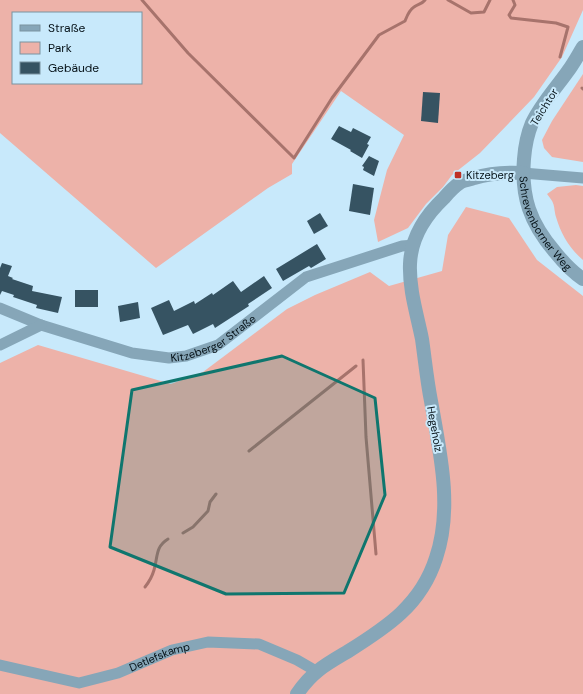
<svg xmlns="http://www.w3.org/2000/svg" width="583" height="694" font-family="'DM Sans',sans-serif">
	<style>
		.green { fill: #edb2a9; fill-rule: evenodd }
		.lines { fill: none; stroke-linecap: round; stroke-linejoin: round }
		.stream { stroke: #a7736c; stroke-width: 3 }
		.building { fill: #365362 }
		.minor { stroke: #86a6b8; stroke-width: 11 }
		.tertiary { stroke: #86a6b8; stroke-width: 14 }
		.marked { fill: #0f766e; fill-opacity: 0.2; stroke: #0f766e; stroke-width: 3; stroke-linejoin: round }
		.poi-dot { fill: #be3026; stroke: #c8e9fb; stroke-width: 1.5 }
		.labels { text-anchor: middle; stroke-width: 4; stroke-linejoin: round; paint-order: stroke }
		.street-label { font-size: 11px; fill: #051117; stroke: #c8e9fb }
		.poi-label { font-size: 11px; fill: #051117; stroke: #c8e9fb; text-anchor: start }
	</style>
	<rect width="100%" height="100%" fill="#c8e9fb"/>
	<g class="green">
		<path d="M0,0H583V10L562,57L534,97L480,153L452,175L443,187L426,204L408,228L378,242L374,220L387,170L404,135L341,91L292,164V174L268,188L156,268L0,133ZM13,13H141V83H13Z"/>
		<polygon points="583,74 583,162 552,157 544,148 542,140 552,121"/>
		<path d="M576,185L583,186V260C569,248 561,234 556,217C553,205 556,205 547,194L557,187Z"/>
		<polygon points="466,207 509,218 537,260 583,296 583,694 0,694 0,363 38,345 171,384 203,372 287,309 315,295 370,272 389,286 442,271 448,235"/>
	</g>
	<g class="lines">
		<g class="stream">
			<path d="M142,0L188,53L294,158L332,98L379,35L405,21C407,16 409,10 414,7C418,4 422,4 425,0"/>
			<polyline points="448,0 471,13 484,12 490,0"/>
			<polyline points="513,0 515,5 509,15 511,18 556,23 568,27 560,57"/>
			<polyline points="582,88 583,89"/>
			<polyline points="363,360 366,437 376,554"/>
			<polyline points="249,451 356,366"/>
			<polyline points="183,533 193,527 208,511 210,502 216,494"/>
			<path d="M145,587C149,582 152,577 154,570C158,557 155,547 168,539"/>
		</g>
	</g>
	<g class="building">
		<polygon points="423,92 440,93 438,123 421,121"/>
		<polygon points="339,126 351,132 353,128 371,137 367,144 369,145 362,158 350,151 351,150 331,139"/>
		<polygon points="369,156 379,161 374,176 363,170 364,167 362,166"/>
		<polygon points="353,184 374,188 370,215 349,211"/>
		<polygon points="320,213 328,226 314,234 307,221"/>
		<polygon points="317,244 326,259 311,268 309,266 283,281 276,269"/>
		<polygon points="2,263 12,266 8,276 13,278 12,279 33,286 32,291 62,297 58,313 36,308 37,305 13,297 14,295 2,291 0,295 0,268"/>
		<polygon points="264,276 272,288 248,304 249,306 215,328 213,324 193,334 188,325 163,335 151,308 169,300 174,311 194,301 195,304 212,293 213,295 233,281 241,292"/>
		<rect x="75" y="290" width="23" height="17"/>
		<polygon points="138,302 140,318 120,322 118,306"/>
	</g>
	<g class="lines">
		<g class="minor">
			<polyline points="523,173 583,178"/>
			<path id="s1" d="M0,308L41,325L132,353L169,358L186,356L218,345L306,277L402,246L414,245"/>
			<polyline points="0,345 41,325"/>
			<path id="s2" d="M0,665L79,683L118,673L172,650L208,642L259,644L297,660L316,671"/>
		</g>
		<g class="tertiary">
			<path id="s3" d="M583,47C578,55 574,63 568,71C556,88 541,104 532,123C527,135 525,146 524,159C521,197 530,223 555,252C563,262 572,272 583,279"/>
			<path d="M297,694C312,672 325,665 347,652C387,627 421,605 436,558C453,508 440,452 431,401C427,381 425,360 422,339C417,314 409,290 410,264C411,238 426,215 444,198C449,192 455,186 461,182C465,180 470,180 474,178C490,173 506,172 523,173"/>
		</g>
	</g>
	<path class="marked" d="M282,356L375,398L385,495L344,593L226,594L110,547L132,390Z"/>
	<rect class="poi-dot" x="454" y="171" width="8" height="8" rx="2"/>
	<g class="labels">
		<g class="street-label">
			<text transform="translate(544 107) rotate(-58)" y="4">Teichtor</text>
			<text dy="4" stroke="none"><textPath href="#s3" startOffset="199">Schrevenborner Weg</textPath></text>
			<text dy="4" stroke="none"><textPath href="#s1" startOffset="226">Kitzeberger Straße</textPath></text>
			<text transform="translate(435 429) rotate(80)" y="4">Hegeholz</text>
			<text dy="4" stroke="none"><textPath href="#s2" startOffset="166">Detlefskamp</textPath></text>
		</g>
		<g class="poi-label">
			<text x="466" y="179">Kitzeberg</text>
		</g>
	</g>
	<rect x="12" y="12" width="130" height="72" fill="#c8e9fb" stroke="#7a93a0"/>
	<rect x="20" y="25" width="20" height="6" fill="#86a6b8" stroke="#7a93a0"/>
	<text x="48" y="32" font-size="12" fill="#051117">Straße</text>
	<rect x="20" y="42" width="20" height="12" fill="#edb2a9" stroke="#7a93a0"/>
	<text x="48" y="52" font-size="12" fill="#051117">Park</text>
	<rect x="20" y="62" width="20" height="12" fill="#365362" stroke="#7a93a0"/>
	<text x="48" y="72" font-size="12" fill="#051117">Gebäude</text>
</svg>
